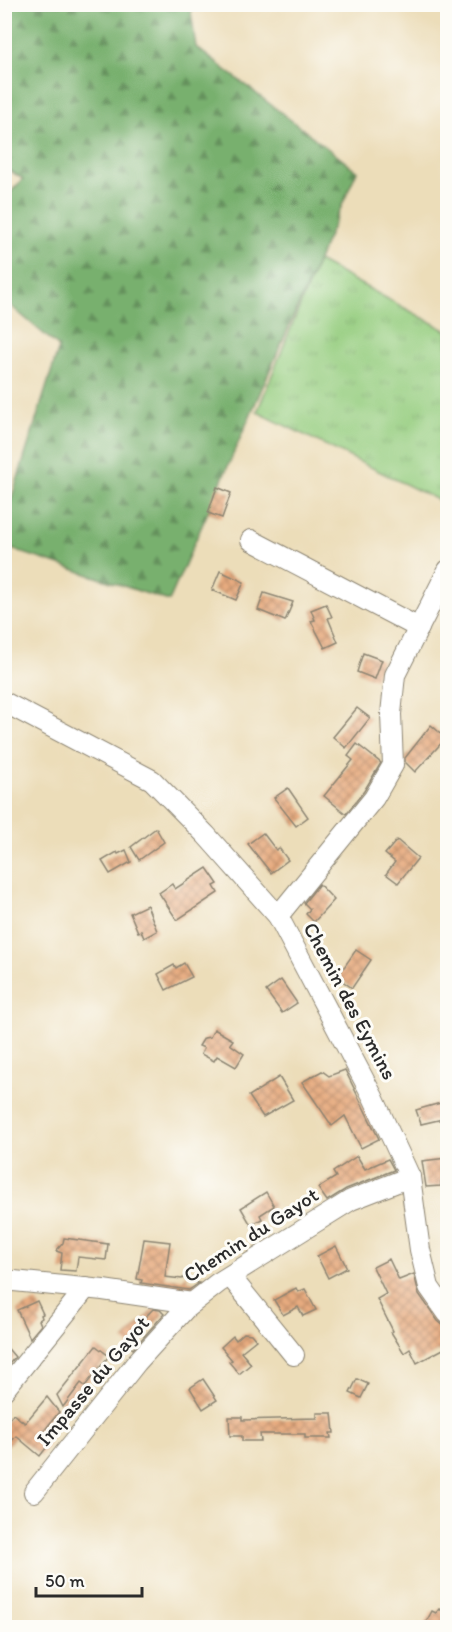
<svg xmlns="http://www.w3.org/2000/svg" width="452" height="1632" font-family="Itim,sans-serif">
	<style>
		.grass { fill: url(#grass-tufts); stroke: #607c55; stroke-width: 1.5 }
		.forest { fill: url(#forest-firs); stroke: #526e4c; stroke-width: 1.5 }
		.building { fill: url(#building-cross-hatch) }
		.lines { fill: none; stroke-linecap: round; stroke-linejoin: round }
		.minor-casing { stroke: #8c8472; stroke-width: 22 }
		.minor { stroke: #fff; stroke-width: 20 }
		.labels { text-anchor: middle; stroke-width: 6; stroke-linejoin: round; paint-order: stroke }
		.street-label { font-size: 21px; fill: #2b2b2b; stroke: #fdfcf7 }
	</style>
	<defs>
		<pattern id="grass-tufts" width="24" height="20" patternUnits="userSpaceOnUse" patternTransform="scale(1.5)"><rect width="24" height="20" fill="#95cd7f"/><path d="M3 7l-1-3M5 7V3M7 7l1-3M15 17l-1-3M17 17v-4M19 17l1-3" fill="none" stroke="#81b06e"/></pattern>
		<pattern id="forest-firs" width="22" height="20" patternUnits="userSpaceOnUse" patternTransform="scale(1.5)"><rect width="22" height="20" fill="#78b06e"/><path d="M5 1l3.5 6h-7zM16 11l3.5 6h-7z" fill="#638f5b"/></pattern>
		<pattern id="building-cross-hatch" width="8" height="8" patternUnits="userSpaceOnUse" patternTransform="scale(1.5)"><rect width="8" height="8" fill="#e7ab7f"/><path d="M0 0l8 8M0 8l8-8" fill="none" stroke="#bb8b68"/></pattern>
	</defs>
	<rect width="100%" height="100%" fill="#fdfcf7"/>
	<filter id="ink" filterUnits="userSpaceOnUse"><feTurbulence type="fractalNoise" baseFrequency=".0167" numOctaves="2"/><feDisplacementMap in="SourceGraphic" scale="12" xChannelSelector="R" yChannelSelector="G"/><feConvolveMatrix kernelMatrix="1 2 1 2 8 2 1 2 1" color-interpolation-filters="sRGB"/></filter>
	<filter id="wash" filterUnits="userSpaceOnUse"><feTurbulence type="fractalNoise" baseFrequency=".008" numOctaves="4" result="noise"/><feDisplacementMap in="SourceGraphic" scale="24" xChannelSelector="R" yChannelSelector="G"/><feGaussianBlur stdDeviation="1.35" result="paint"/><feColorMatrix in="noise" values="0 0 0 0 0 0 0 0 0 0 0 0 0 0 0 0 0 1.4 0 .05"/><feComposite in="paint" operator="in"/></filter>
	<g filter="url(#wash)">
		<rect width="100%" height="100%" fill="#ecddb9"/>
		<polygon class="grass" points="318,261 447,331 447,501 440,501 257,412"/>
		<polygon class="forest" points="5,5 190,5 196,47 357,171 169,601 5,547 5,519 59,347 5,301 5,198 23,179 5,168"/>
		<g id="blocks">
			<g class="building">
				<polygon points="217,487 231,493 222,518 208,513"/>
				<polygon points="220,571 244,582 236,600 212,590"/>
				<polygon points="264,593 293,602 285,621 258,610"/>
				<polygon points="326,604 332,617 328,618 338,642 325,648 311,621 315,620 311,610"/>
				<polygon points="363,653 382,660 375,679 357,672"/>
				<polygon points="357,708 370,718 346,748 333,737"/>
				<polygon points="431,725 446,738 415,772 405,762 405,758"/>
				<polygon points="357,744 381,763 364,791 346,814 324,796 353,760 348,756"/>
				<polygon points="288,788 308,817 296,826 274,798"/>
				<polygon points="156,828 164,842 139,860 131,847"/>
				<polygon points="263,833 276,850 279,848 288,860 271,873 248,844"/>
				<polygon points="397,840 418,858 398,883 386,874 395,862 385,854"/>
				<polygon points="126,850 131,862 110,874 102,861 117,852 118,854"/>
				<polygon points="207,868 218,884 214,886 218,893 177,920 159,893 172,884 175,889"/>
				<polygon points="319,884 334,900 314,922 306,914 310,909 304,903"/>
				<polygon points="147,905 157,931 144,938 141,931 138,932 130,913"/>
				<polygon points="356,950 371,960 352,988 337,977"/>
				<polygon points="184,963 192,977 166,990 158,974 174,965 176,968"/>
				<polygon points="281,980 297,1003 282,1013 266,991"/>
				<polygon points="214,1029 233,1040 230,1044 244,1054 236,1067 217,1056 214,1061 201,1054 204,1048 199,1046 204,1038 210,1037"/>
				<polygon points="345,1070 379,1139 361,1148 345,1116 332,1126 302,1082 322,1071 329,1076"/>
				<polygon points="279,1077 293,1100 263,1117 249,1096"/>
				<polygon points="444,1102 447,1118 421,1124 416,1110"/>
				<polygon points="357,1156 365,1169 388,1159 394,1170 346,1189 327,1201 318,1188 336,1177 333,1172"/>
				<polygon points="447,1158 447,1182 441,1182 441,1186 426,1187 422,1161"/>
				<polygon points="266,1192 274,1206 260,1215 262,1219 251,1225 241,1208"/>
				<polygon points="64,1238 108,1244 106,1260 78,1257 76,1271 60,1270 62,1253 56,1251 63,1243"/>
				<polygon points="144,1239 170,1242 165,1277 182,1279 188,1273 187,1280 199,1283 189,1290 141,1283 142,1280 137,1279"/>
				<polygon points="336,1246 347,1268 328,1278 317,1256"/>
				<polygon points="389,1259 399,1280 414,1274 419,1294 438,1321 447,1329 447,1347 417,1363 410,1349 404,1353 391,1332 393,1331 377,1299 386,1294 373,1267"/>
				<polygon points="296,1288 298,1292 305,1289 316,1310 303,1316 298,1307 283,1315 274,1300"/>
				<polygon points="37,1301 43,1314 41,1315 42,1318 39,1320 41,1325 30,1338 17,1310"/>
				<polygon points="153,1309 160,1310 164,1314 133,1349 123,1340"/>
				<polygon points="244,1333 251,1334 256,1340 241,1352 251,1364 239,1374 229,1362 232,1360 221,1347 233,1336 236,1340"/>
				<polygon points="4,1344 15,1357 4,1370"/>
				<polygon points="96,1346 109,1356 85,1386 81,1383 63,1407 57,1395"/>
				<polygon points="203,1379 217,1400 203,1409 190,1388"/>
				<polygon points="357,1379 368,1384 361,1398 350,1393"/>
				<polygon points="47,1397 59,1412 40,1436 50,1443 40,1456 16,1436 4,1450 4,1424 13,1414 25,1423"/>
				<polygon points="317,1413 332,1413 334,1433 330,1433 331,1438 305,1438 305,1434 260,1434 261,1441 242,1441 242,1436 230,1436 229,1417 242,1417 242,1420 317,1418"/>
				<polygon points="439,1609 447,1613 447,1618 442,1628 423,1628 432,1611 436,1613"/>
			</g>
		</g>
	</g>
	<g filter="url(#ink)">
		<use href="#blocks" fill-opacity="0" stroke="#8c8472" stroke-width="1.5"/>
		<g class="lines">
			<g class="minor-casing">
				<g id="minor">
					<polyline points="251,540 419,628"/>
					<polyline points="4,702 152,780 206,835 278,916 373,1097 410,1177 420,1250 429,1287 448,1314"/>
					<polyline points="278,916 374,798 393,765 391,714 395,675 448,570"/>
					<polyline points="230,1276 294,1355"/>
					<polyline points="4,1280 103,1290 192,1303"/>
					<polyline points="4,1390 86,1288"/>
					<polyline points="34,1492 137,1362 186,1308 218,1283 351,1200 410,1177"/>
				</g>
			</g>
			<use href="#minor" class="minor"/>
		</g>
	</g>
	<g class="labels">
		<g class="street-label">
			<text transform="translate(350 1001) rotate(62)" y="7">Chemin des Eymins</text>
			<text transform="translate(251 1235) rotate(-33)" y="7">Chemin du Gayot</text>
			<text transform="translate(93 1381) rotate(-50)" y="7">Impasse du Gayot</text>
		</g>
	</g>
	<rect width="452" height="1632" fill="none" stroke="#fdfcf7" stroke-width="24"/>
	<path d="M36 1587v9h106v-9" fill="none" stroke="#2b2b2b" stroke-width="3"/>
	<text x="45" y="1587" font-size="18" fill="#2b2b2b" stroke="#fdfcf7" stroke-width="4.5" paint-order="stroke">50 m</text>
</svg>
